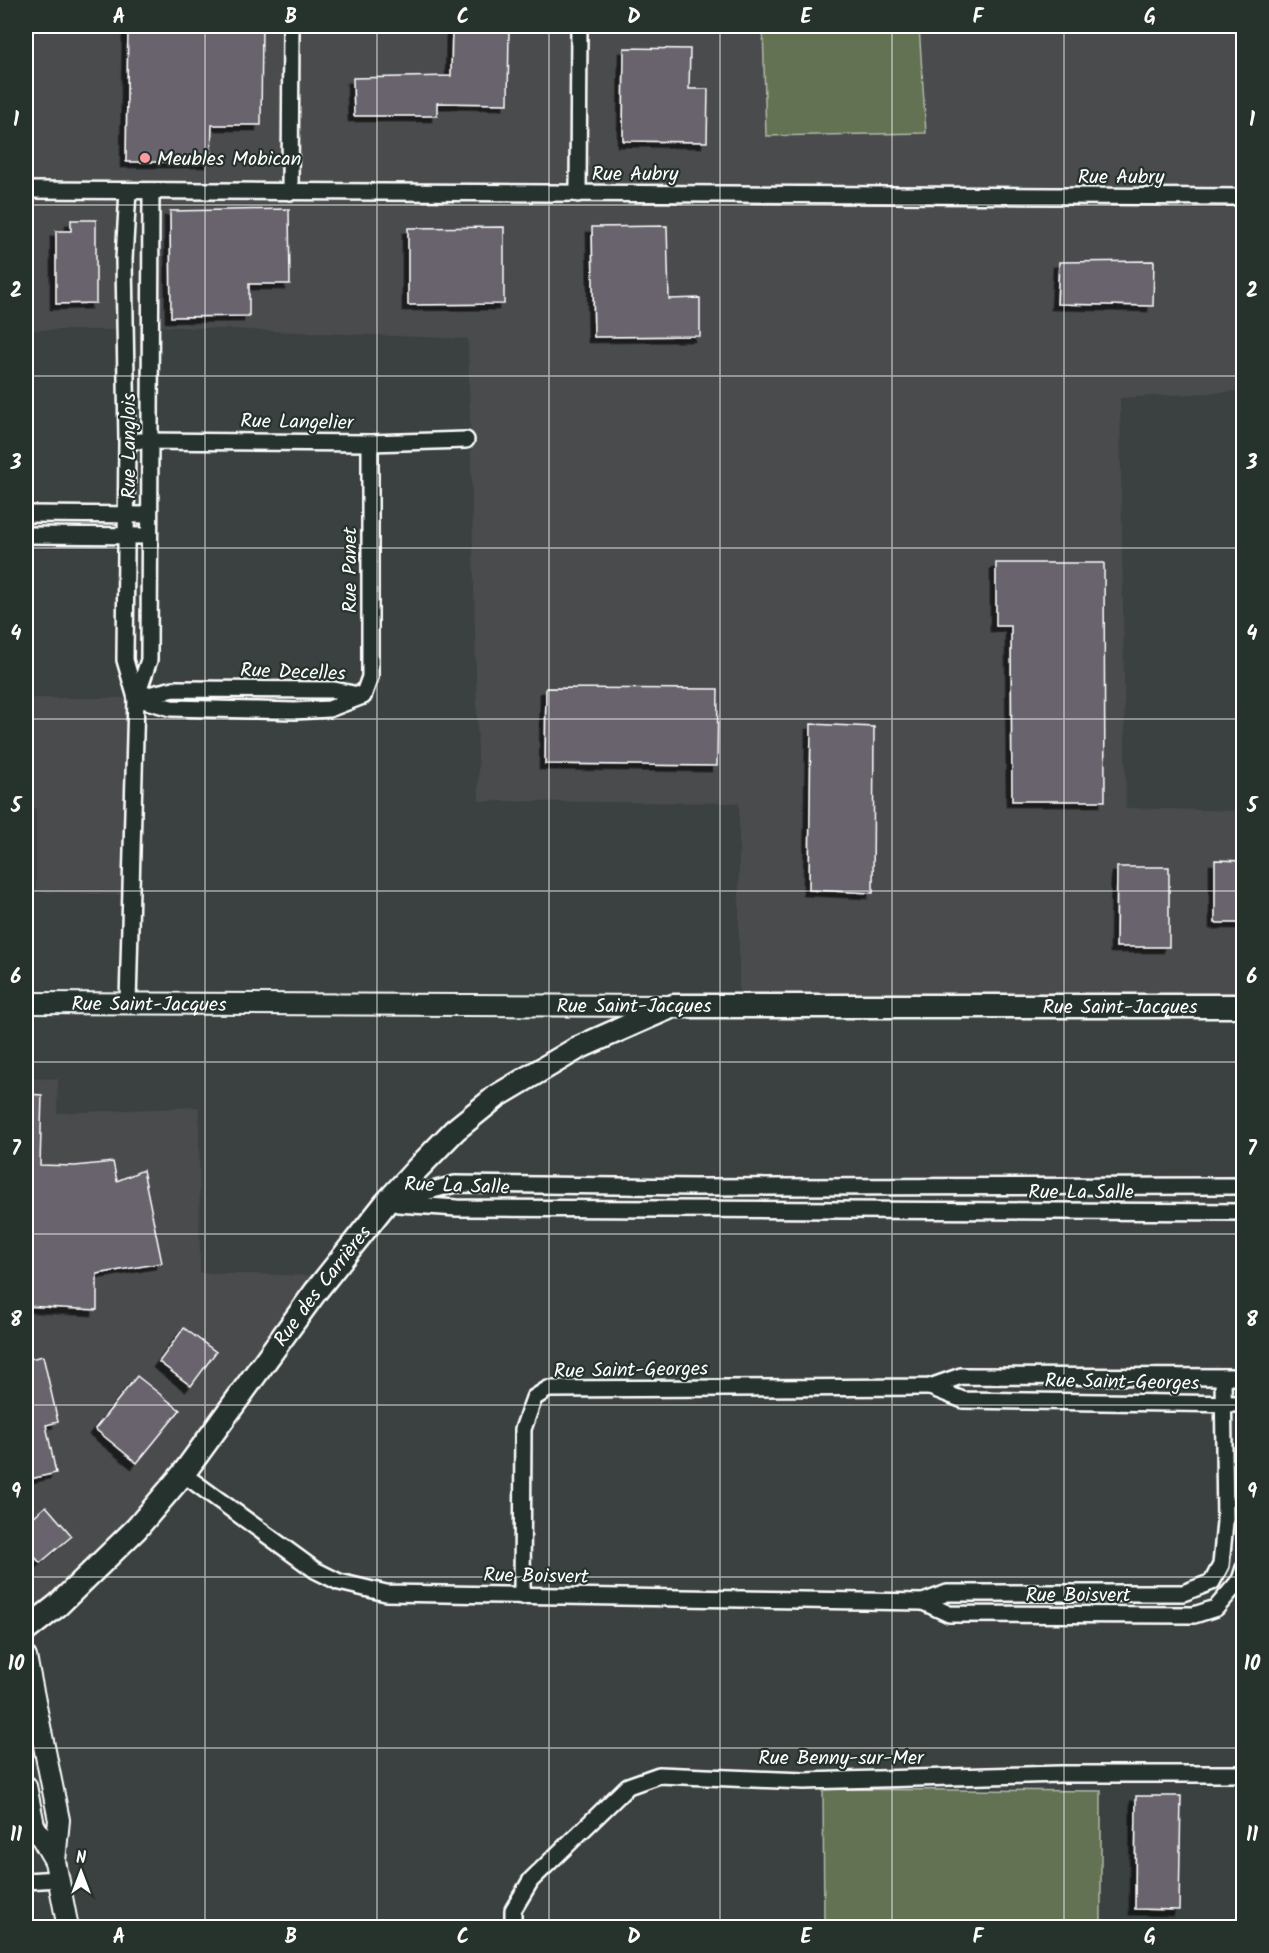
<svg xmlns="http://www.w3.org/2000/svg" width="1269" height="1953" font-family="Kalam,sans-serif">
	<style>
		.built { fill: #484b4e }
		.green { fill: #647253; stroke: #b2b8a9; stroke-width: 1.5 }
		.building { fill: #69636d; stroke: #fff; stroke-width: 1.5; filter: url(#shadow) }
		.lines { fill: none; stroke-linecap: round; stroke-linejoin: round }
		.minor-casing { stroke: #fff; stroke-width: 20 }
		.tertiary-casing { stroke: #fff; stroke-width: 24 }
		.secondary-casing { stroke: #fff; stroke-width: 27 }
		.minor { stroke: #26332d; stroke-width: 15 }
		.tertiary { stroke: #26332d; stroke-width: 20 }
		.secondary { stroke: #26332d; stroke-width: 22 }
		.grid { fill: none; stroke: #fff; stroke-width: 1.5; stroke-opacity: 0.55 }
		.poi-dot { fill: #ff9aa2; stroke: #26332d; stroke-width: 2 }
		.labels { text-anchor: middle; stroke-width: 4.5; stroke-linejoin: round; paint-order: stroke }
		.poi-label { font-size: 20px; fill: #fff; stroke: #26332d; text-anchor: start }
		.street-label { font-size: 20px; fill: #fff; stroke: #26332d }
		.neatline { fill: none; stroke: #fff; stroke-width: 2 }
		.grid-label { font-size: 20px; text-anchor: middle; font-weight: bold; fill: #fff }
	</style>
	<defs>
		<filter id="shadow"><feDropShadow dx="-5.5" dy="5.5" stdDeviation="0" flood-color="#0009"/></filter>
	</defs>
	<rect width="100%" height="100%" fill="#3a4140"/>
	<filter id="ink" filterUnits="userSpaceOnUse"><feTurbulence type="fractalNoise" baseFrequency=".0167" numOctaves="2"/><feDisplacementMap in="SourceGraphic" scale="12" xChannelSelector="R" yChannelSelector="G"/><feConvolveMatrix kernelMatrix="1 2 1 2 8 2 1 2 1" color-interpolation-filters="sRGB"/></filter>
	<g filter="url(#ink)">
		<g class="built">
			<polygon points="26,26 763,26 766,136 926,133 919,26 1243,26 1243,391 1120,398 1126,808 1243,811 1243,1006 739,1006 739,803 479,801 468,339 150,326 151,192 128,191 125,330 26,330"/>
			<polygon points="26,698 136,698 132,895 36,892 36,809 26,805"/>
			<polygon points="26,1078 58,1079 57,1113 199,1107 200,1273 328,1276 183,1474 26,1630"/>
		</g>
		<g class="green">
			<polygon points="763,26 919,26 926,133 766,136"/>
			<polygon points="823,1789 1101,1791 1101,1927 824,1927"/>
		</g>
		<g class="building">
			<polygon points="128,26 262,26 261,125 212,125 211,162 126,162"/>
			<polygon points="452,26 509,26 508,104 437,103 437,116 354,116 353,78 451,76"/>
			<polygon points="624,48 690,49 689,89 708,89 707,142 623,141"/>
			<polygon points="289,209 290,284 249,284 249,316 171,317 170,211"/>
			<polygon points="71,220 96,220 96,303 56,304 56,231 71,231"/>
			<polygon points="667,226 669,299 700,298 700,336 594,337 592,227"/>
			<polygon points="504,227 504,304 408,305 408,228"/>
			<polygon points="1154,261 1153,306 1057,304 1059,262"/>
			<polygon points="996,563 1104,563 1105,801 1012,801 1011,626 996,626"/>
			<polygon points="546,688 718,689 717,766 545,764"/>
			<polygon points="811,724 874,727 873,893 809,890"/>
			<polygon points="1215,860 1244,861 1244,923 1215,923"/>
			<polygon points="1117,867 1169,867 1169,947 1116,947"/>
			<polygon points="26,1094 42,1095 40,1165 75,1166 113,1162 117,1181 143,1170 162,1263 97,1274 97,1310 26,1306"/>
			<polygon points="184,1328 216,1352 191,1386 159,1362"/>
			<polygon points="43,1356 58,1422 46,1425 56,1473 26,1480 26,1360"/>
			<polygon points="137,1376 180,1410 137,1463 95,1429"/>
			<polygon points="46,1506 72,1536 40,1563 26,1546 26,1523"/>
			<polygon points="1136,1796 1181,1796 1179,1910 1135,1909"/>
		</g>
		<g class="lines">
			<g class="minor-casing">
				<g id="minor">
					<polyline points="26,190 1244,197"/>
					<polyline points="128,191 124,259 127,440 125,660 136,698 128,1003"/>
					<polyline points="290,192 291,26"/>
					<polyline points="578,194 579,26"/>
					<polyline points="139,441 370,443 466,440"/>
					<polyline points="26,514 149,515"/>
					<polyline points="26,535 149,536"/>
					<polyline points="363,696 370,677 370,443"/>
					<polyline points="139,697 174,689 334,690 363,696"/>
					<polyline points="136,698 149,660 151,191"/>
					<polyline points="136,698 171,708 295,711 329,709 363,696"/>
					<polyline points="388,1202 455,1184 695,1187 1244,1186"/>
					<polyline points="398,1204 457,1208 1244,1212"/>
					<polyline points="930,1387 963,1400 1244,1404"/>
					<polyline points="183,1474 315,1570 339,1582 386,1593 923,1602 947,1593 1183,1593 1212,1582 1221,1565 1225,1522 1223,1377"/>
					<polyline points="522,1596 523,1429 534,1398 548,1389 930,1387 961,1376 1244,1377"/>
					<polyline points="923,1602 949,1614 1194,1615 1216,1608 1240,1580 1244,1568"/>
					<polyline points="26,1881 58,1879"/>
					<polyline points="513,1928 513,1910 531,1880 628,1786 659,1775 804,1781 1060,1774 1244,1774"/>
				</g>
			</g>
			<g class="tertiary-casing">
				<g id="tertiary">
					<path id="s1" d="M26,1003L671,1006"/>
					<polyline points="26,1657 59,1820 55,1861 68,1928"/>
					<polyline points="26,1786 34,1825 55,1861"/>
				</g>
			</g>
			<g class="secondary-casing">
				<g id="secondary">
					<path id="s2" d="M26,1630L58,1605L136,1529L183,1474L316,1291L386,1203L417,1169L455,1130L497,1096L578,1048L673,1006H1244"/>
				</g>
			</g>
			<use href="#minor" class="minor"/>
			<use href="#tertiary" class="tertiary"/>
			<use href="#secondary" class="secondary"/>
		</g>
	</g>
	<path class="grid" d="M205,26V1928M377,26V1928M549,26V1928M720,26V1928M892,26V1928M1064,26V1928M26,205H1244M26,376H1244M26,548H1244M26,719H1244M26,891H1244M26,1062H1244M26,1234H1244M26,1405H1244M26,1577H1244M26,1748H1244"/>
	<circle class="poi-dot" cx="145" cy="158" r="6"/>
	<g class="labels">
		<g class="poi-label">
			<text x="157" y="165">Meubles Mobican</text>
		</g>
		<g class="street-label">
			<text x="635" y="180">Rue Aubry</text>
			<text x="1121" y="183">Rue Aubry</text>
			<text transform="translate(297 421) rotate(1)" y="7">Rue Langelier</text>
			<text transform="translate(128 446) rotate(-90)" y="7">Rue Langlois</text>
			<text transform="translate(349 570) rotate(-90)" y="7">Rue Panet</text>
			<text transform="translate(293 671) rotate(2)" y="7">Rue Decelles</text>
			<text dy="7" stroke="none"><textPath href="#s1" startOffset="123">Rue Saint-Jacques</textPath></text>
			<text x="634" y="1012">Rue Saint-Jacques</text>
			<text dy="7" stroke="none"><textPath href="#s2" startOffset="1360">Rue Saint-Jacques</textPath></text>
			<text transform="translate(457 1185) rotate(2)" y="7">Rue La Salle</text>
			<text x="1081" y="1198">Rue La Salle</text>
			<text dy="7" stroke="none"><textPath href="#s2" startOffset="456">Rue des Carrières</textPath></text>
			<text transform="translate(631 1369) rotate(-1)" y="7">Rue Saint-Georges</text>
			<text transform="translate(1122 1381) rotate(1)" y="7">Rue Saint-Georges</text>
			<text transform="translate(536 1575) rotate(1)" y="7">Rue Boisvert</text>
			<text x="1078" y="1601">Rue Boisvert</text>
			<text x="841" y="1764">Rue Benny-sur-Mer</text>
		</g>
	</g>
	<rect width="1269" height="1953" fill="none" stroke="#26332d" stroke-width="66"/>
	<g transform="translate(81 1872)" stroke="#26332d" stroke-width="4.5" paint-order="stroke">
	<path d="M0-4.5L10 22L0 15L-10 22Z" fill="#ffffff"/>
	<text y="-9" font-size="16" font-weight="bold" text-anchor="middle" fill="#ffffff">N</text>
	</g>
	<rect x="33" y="33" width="1203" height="1887" class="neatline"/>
	<g class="grid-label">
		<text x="119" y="23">A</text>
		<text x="291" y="23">B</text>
		<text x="463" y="23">C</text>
		<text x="634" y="23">D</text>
		<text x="806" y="23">E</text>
		<text x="978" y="23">F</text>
		<text x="1150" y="23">G</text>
		<text x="16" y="126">1</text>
		<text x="1252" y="126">1</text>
		<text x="16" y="297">2</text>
		<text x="1252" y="297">2</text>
		<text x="16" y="469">3</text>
		<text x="1252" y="469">3</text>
		<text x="16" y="640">4</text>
		<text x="1252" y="640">4</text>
		<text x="16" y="812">5</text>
		<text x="1252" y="812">5</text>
		<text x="16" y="983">6</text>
		<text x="1252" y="983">6</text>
		<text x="16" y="1155">7</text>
		<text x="1252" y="1155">7</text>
		<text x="16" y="1326">8</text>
		<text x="1252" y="1326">8</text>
		<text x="16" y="1498">9</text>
		<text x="1252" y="1498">9</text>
		<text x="16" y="1670">10</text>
		<text x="1252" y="1670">10</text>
		<text x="16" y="1841">11</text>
		<text x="1252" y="1841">11</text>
		<text x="119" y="1943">A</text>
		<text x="291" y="1943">B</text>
		<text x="463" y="1943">C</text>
		<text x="634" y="1943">D</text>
		<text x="806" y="1943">E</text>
		<text x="978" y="1943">F</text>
		<text x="1150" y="1943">G</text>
	</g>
</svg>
